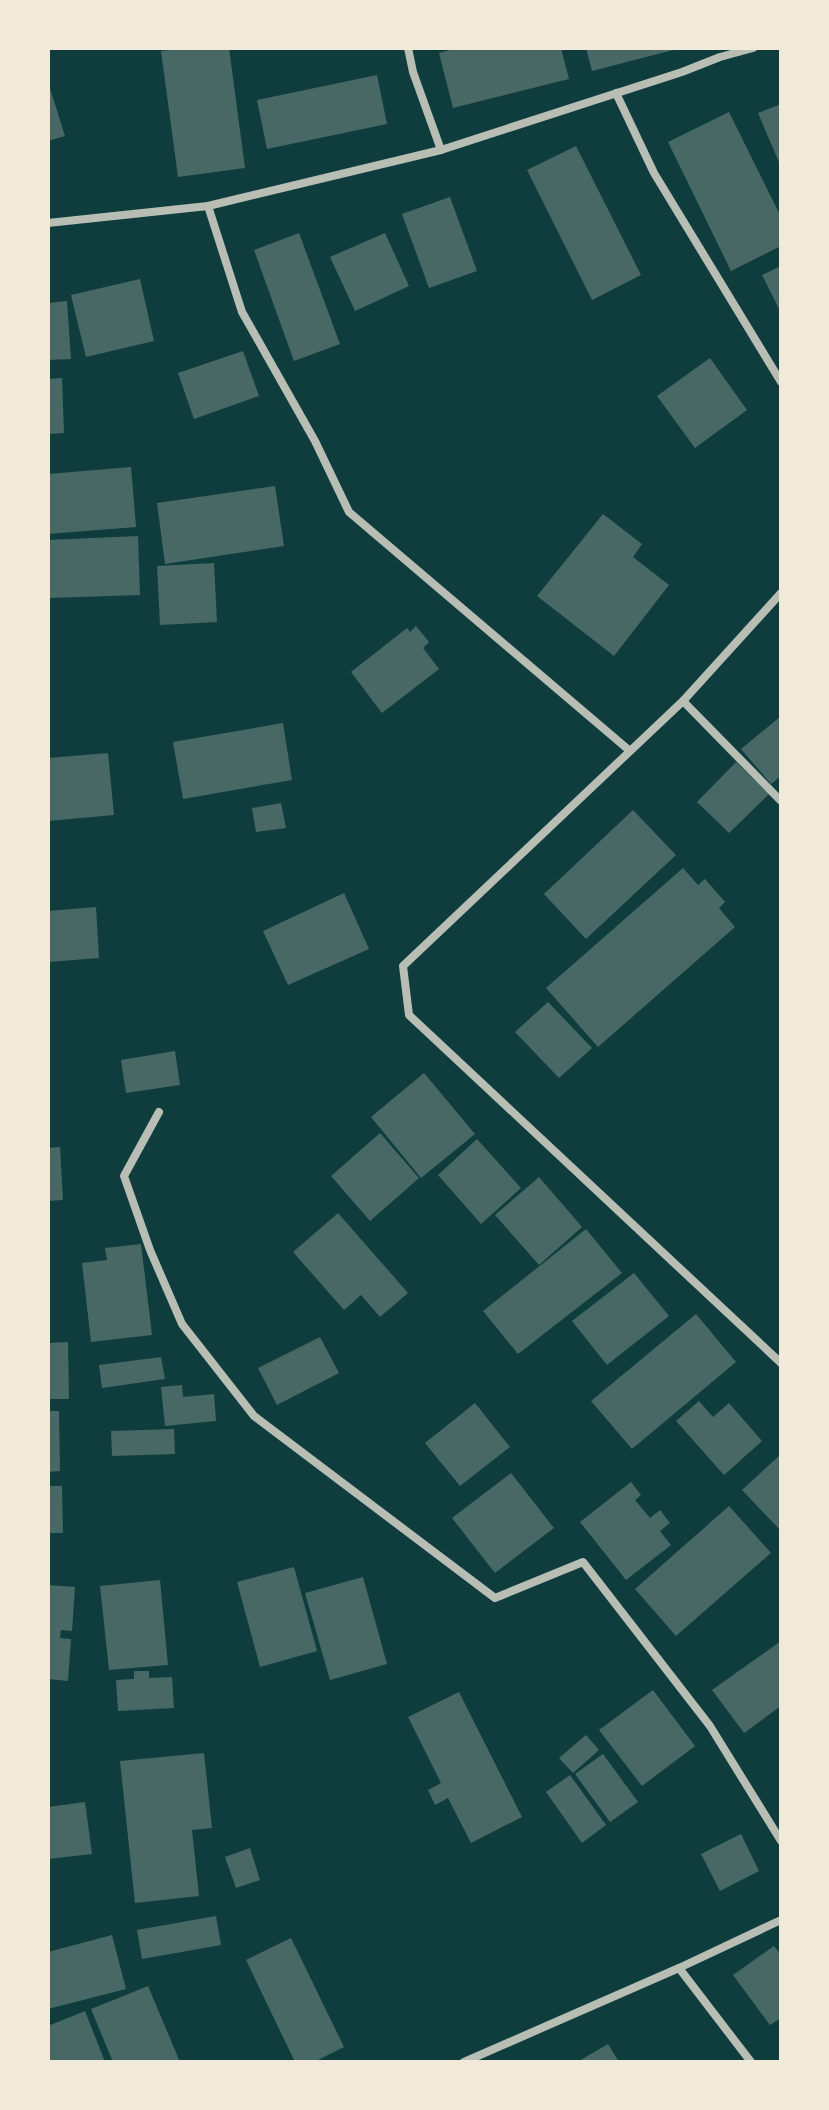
<svg xmlns="http://www.w3.org/2000/svg" width="829" height="2110" font-family="Lato,sans-serif">
	<style>
		.building { fill: #486865 }
		.lines { fill: none; stroke-linecap: round; stroke-linejoin: round }
		.minor { stroke: #b8beb3; stroke-width: 8 }
	</style>
	<rect width="100%" height="100%" fill="#0f3d3e"/>
	<g class="building">
		<polygon points="185,48 229,48 245,168 178,177 161,51"/>
		<polygon points="458,48 561,48 569,79 453,108 439,53"/>
		<polygon points="586,48 677,48 677,49 592,71"/>
		<polygon points="377,75 387,124 267,149 257,100"/>
		<polygon points="48,82 65,136 48,141"/>
		<polygon points="781,104 781,167 758,113"/>
		<polygon points="729,112 781,217 781,246 731,271 668,142"/>
		<polygon points="576,146 641,275 592,300 527,170"/>
		<polygon points="450,197 477,271 429,288 402,214"/>
		<polygon points="299,233 340,344 294,361 254,250"/>
		<polygon points="385,233 409,286 355,311 330,257"/>
		<polygon points="781,266 781,313 762,275"/>
		<polygon points="140,279 154,341 86,357 71,295"/>
		<polygon points="67,301 71,359 48,360 48,303"/>
		<polygon points="243,351 259,396 194,419 178,373"/>
		<polygon points="710,358 747,410 695,448 657,396"/>
		<polygon points="62,378 64,433 48,434 48,379"/>
		<polygon points="131,467 136,527 48,534 48,474"/>
		<polygon points="275,486 284,546 165,564 157,503"/>
		<polygon points="603,514 642,544 633,557 669,585 614,656 537,596"/>
		<polygon points="138,536 140,595 48,598 48,540"/>
		<polygon points="214,563 217,622 160,625 157,566"/>
		<polygon points="416,626 429,642 423,648 439,669 382,713 351,672 407,628 410,632"/>
		<polygon points="781,716 781,776 771,784 741,749"/>
		<polygon points="283,723 292,780 183,799 173,742"/>
		<polygon points="108,753 114,815 48,821 48,758"/>
		<polygon points="736,762 769,794 729,833 697,802"/>
		<polygon points="281,803 286,828 256,832 252,808"/>
		<polygon points="633,810 676,855 586,939 544,894"/>
		<polygon points="683,868 698,885 705,879 725,902 719,908 735,927 598,1047 546,988"/>
		<polygon points="344,893 369,949 288,985 263,931"/>
		<polygon points="96,907 99,958 48,962 48,911"/>
		<polygon points="548,1002 592,1048 559,1078 515,1032"/>
		<polygon points="175,1051 180,1085 126,1093 121,1060"/>
		<polygon points="424,1073 475,1134 421,1178 371,1117"/>
		<polygon points="380,1133 419,1178 370,1221 331,1176"/>
		<polygon points="477,1139 521,1188 481,1224 438,1175"/>
		<polygon points="60,1147 63,1200 48,1201 48,1148"/>
		<polygon points="539,1177 582,1227 539,1265 495,1215"/>
		<polygon points="338,1213 408,1293 380,1317 361,1295 344,1310 293,1252"/>
		<polygon points="586,1229 622,1273 518,1354 483,1311"/>
		<polygon points="141,1244 152,1335 91,1342 82,1263 107,1260 105,1248"/>
		<polygon points="634,1273 669,1316 607,1365 572,1321"/>
		<polygon points="696,1314 736,1362 632,1449 591,1401"/>
		<polygon points="320,1337 339,1373 277,1405 258,1368"/>
		<polygon points="68,1342 69,1399 48,1399 48,1343"/>
		<polygon points="161,1357 165,1379 102,1388 99,1365"/>
		<polygon points="182,1385 183,1397 214,1394 216,1421 165,1426 161,1387"/>
		<polygon points="699,1401 713,1417 729,1403 762,1441 724,1475 676,1421"/>
		<polygon points="475,1403 510,1447 460,1486 425,1443"/>
		<polygon points="48,1411 59,1411 60,1471 48,1472"/>
		<polygon points="174,1429 175,1454 112,1456 111,1431"/>
		<polygon points="781,1454 781,1531 742,1490"/>
		<polygon points="511,1473 554,1528 495,1573 452,1518"/>
		<polygon points="631,1482 641,1495 635,1500 650,1518 660,1510 670,1523 660,1531 671,1545 626,1580 580,1522"/>
		<polygon points="48,1486 62,1486 63,1533 48,1533"/>
		<polygon points="729,1506 771,1553 676,1636 635,1589"/>
		<polygon points="294,1567 317,1651 260,1667 237,1582"/>
		<polygon points="363,1577 387,1664 330,1680 305,1593"/>
		<polygon points="160,1580 168,1665 109,1670 100,1586"/>
		<polygon points="48,1585 75,1587 72,1631 61,1630 60,1638 71,1639 68,1681 48,1679"/>
		<polygon points="781,1641 781,1706 744,1733 712,1690"/>
		<polygon points="134,1671 149,1671 149,1678 172,1677 174,1708 118,1711 116,1680 134,1679"/>
		<polygon points="653,1690 695,1746 642,1786 599,1730"/>
		<polygon points="459,1692 522,1817 471,1843 448,1798 435,1805 428,1790 441,1783 408,1717"/>
		<polygon points="586,1735 599,1750 573,1773 559,1758"/>
		<polygon points="204,1753 212,1828 192,1830 199,1896 135,1903 120,1761"/>
		<polygon points="603,1754 638,1802 610,1822 575,1774"/>
		<polygon points="570,1775 606,1825 582,1843 546,1792"/>
		<polygon points="85,1802 92,1854 48,1859 48,1807"/>
		<polygon points="741,1834 759,1871 720,1891 701,1854"/>
		<polygon points="250,1848 260,1880 236,1888 225,1857"/>
		<polygon points="216,1916 221,1945 142,1959 137,1930"/>
		<polygon points="112,1935 126,1989 48,2009 48,1952"/>
		<polygon points="291,1938 344,2047 314,2062 295,2062 246,1960"/>
		<polygon points="774,1946 781,1955 781,2018 770,2025 733,1975"/>
		<polygon points="148,1986 180,2062 113,2062 91,2009"/>
		<polygon points="85,2011 105,2062 48,2062 48,2026"/>
		<polygon points="608,2044 619,2062 577,2062"/>
	</g>
	<g class="lines">
		<g class="minor">
			<polyline points="408,48 413,72 441,150"/>
			<polyline points="616,93 654,173 781,382"/>
			<polyline points="208,206 242,312 315,441 349,512 630,751"/>
			<polyline points="48,223 208,206 441,150 682,72 720,57 753,48"/>
			<polyline points="781,593 683,701 403,966 409,1015 781,1363"/>
			<polyline points="683,701 781,801"/>
			<polyline points="159,1112 124,1176 150,1250 182,1324 254,1416 495,1598 583,1562 710,1726 781,1841"/>
			<polyline points="679,1968 751,2062"/>
			<polyline points="464,2062 679,1968 781,1920"/>
		</g>
	</g>
	<rect width="829" height="2110" fill="none" stroke="#f1e9da" stroke-width="100"/>
</svg>
